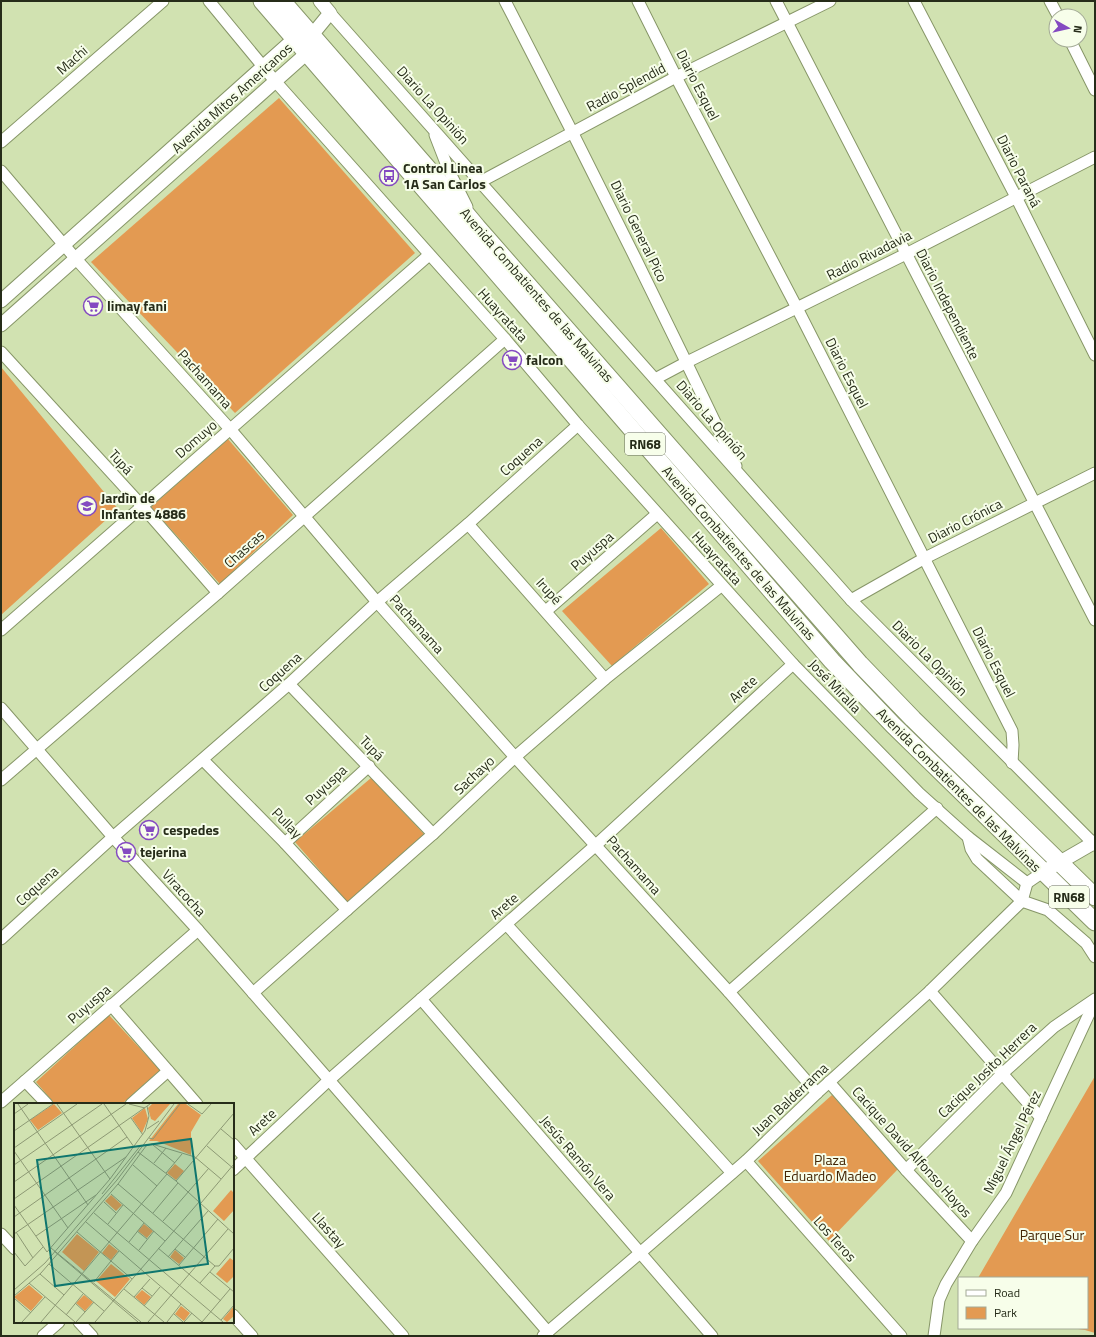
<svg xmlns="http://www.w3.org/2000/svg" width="1096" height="1337" font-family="'Titillium Web',sans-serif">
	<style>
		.green { fill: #e39a52 }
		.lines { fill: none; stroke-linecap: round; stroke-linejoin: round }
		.minor-casing { stroke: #879668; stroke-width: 13 }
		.tertiary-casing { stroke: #879668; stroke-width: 15 }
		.primary-casing { stroke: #879668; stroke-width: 19 }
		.minor { stroke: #fff; stroke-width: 11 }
		.tertiary { stroke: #fff; stroke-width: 13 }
		.primary { stroke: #fff; stroke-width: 17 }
		.labels { text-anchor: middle; stroke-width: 4; stroke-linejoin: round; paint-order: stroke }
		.shield { fill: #f7feea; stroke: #656b58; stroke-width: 1 }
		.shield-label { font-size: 13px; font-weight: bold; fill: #262c19 }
		.street-label { font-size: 14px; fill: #262c19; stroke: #f7feea }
		.poi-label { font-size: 14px; font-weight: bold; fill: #262c19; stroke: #f7feea; text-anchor: start }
		.park-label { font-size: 14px; fill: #432504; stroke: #f7feea }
		.inset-road { fill: none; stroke: #8d9974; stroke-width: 1 }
		.view { fill: #0f766e; fill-opacity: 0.15; stroke: #0f766e; stroke-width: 2 }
		.inset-edge { fill: none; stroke: #262c19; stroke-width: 2 }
	</style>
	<rect width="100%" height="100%" fill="#d1e2b1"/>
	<g class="green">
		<polygon points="279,98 415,253 235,413 91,262"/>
		<polygon points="1,367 118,509 1,615"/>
		<polygon points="228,439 293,515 220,584 151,507"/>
		<polygon points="661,528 709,584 612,666 562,611"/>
		<polygon points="371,778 425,835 348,903 295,842"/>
		<polygon points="109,1015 160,1070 122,1104 55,1104 36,1082"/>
		<polygon points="1095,1076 1095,1333 1085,1330 1071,1328 1087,1328 1087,1278 978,1278"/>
		<polygon points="832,1095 898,1169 829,1241 758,1161"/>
	</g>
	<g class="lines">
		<g class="minor-casing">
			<g id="minor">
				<polyline points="209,1 275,81 505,339 578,425 793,664 919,793 968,837 1027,883"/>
				<path d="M505,1C585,155 662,310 736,466"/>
				<polyline points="638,1 676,77 797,308 1012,731 1013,745 1012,763"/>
				<polyline points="776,1 1095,620"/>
				<polyline points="914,1 1016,197 1095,355"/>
				<polyline points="1050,1 1058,16"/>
				<polyline points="330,13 851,600 1095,845"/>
				<polyline points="1070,40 1095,90"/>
				<polyline points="435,135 449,171 467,207"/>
				<polyline points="1,142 163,1"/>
				<polyline points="1,171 76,259 230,429 377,602 515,757 729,992 817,1093"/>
				<polyline points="480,182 676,77 830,1"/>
				<polyline points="1,352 142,506 218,593"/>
				<polyline points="655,379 687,362 906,254 1095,157"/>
				<polyline points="468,524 605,679"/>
				<polyline points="851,600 925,558 1095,473"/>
				<polyline points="546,611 657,514"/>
				<polyline points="1,630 429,255"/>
				<polyline points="289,684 433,834"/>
				<polyline points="1,708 113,837 198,930 329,1080 548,1332"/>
				<polyline points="203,760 285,843 347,910"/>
				<polyline points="1,780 218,593 505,339"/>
				<polyline points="968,837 971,849 977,859 1022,901 1048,910 1086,943 1095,957"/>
				<polyline points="285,843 369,766"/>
				<polyline points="506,924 732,1173"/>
				<polyline points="1,939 113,837 289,684 377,602 468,524 578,425"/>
				<polyline points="930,991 1041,1118"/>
				<polyline points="729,992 937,808"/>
				<polyline points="253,993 433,834 515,757 605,679 721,586"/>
				<polyline points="421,999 712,1336"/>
				<polyline points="111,1005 197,1104"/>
				<polyline points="25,1081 47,1104"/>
				<polyline points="829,1082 906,1170 972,1241"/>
				<polyline points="1,1102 198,930"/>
				<polyline points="131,1104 168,1071"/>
				<polyline points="233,1144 403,1336"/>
				<polyline points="746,1161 901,1336"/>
				<polyline points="233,1170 329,1080 596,845 793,664"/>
				<polyline points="906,1170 1003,1073 1054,1027 1095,999"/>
				<polyline points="1,1234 15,1249"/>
				<polyline points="233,1315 252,1336"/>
				<polyline points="79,1322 92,1336"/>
				<polyline points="43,1336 59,1322"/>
				<polyline points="543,1336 640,1253 746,1161 817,1093 930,991 1022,901 1027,883 1043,872"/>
				<polyline points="934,1336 939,1300 946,1284 972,1241 1006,1193 1095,1001"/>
			</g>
		</g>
		<g class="tertiary-casing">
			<g id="tertiary">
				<polyline points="1,301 295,38 303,37"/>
				<polyline points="1,325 307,53 312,35 330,13 320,1"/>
				<polyline points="1043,872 1095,842"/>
			</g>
		</g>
		<g class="primary-casing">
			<g id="primary">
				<polyline points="262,1 832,661 893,725 1095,922"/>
				<polyline points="282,1 437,179 477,227 860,664 913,719 1095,897"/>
			</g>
		</g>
		<use href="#minor" class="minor"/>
		<use href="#tertiary" class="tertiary"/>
		<use href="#primary" class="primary"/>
	</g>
	<defs>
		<g id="bus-ring" transform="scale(1)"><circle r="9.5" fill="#f7feea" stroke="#844ac1" stroke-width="1.5"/><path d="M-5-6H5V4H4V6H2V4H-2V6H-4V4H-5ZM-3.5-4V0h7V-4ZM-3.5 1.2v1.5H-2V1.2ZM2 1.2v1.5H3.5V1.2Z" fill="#844ac1"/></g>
		<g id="supermarket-ring" transform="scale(1)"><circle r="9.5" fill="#f7feea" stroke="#844ac1" stroke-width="1.5"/><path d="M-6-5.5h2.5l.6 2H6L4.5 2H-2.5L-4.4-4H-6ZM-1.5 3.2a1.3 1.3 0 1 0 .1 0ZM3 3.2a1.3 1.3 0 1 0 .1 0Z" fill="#844ac1"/></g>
		<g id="school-ring" transform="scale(1)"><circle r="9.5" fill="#f7feea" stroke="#844ac1" stroke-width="1.5"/><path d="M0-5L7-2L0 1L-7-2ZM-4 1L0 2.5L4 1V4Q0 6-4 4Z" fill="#844ac1"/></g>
	</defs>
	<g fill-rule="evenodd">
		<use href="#bus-ring" x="389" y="176"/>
		<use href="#supermarket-ring" x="93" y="306"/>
		<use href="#supermarket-ring" x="512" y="360"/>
		<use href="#school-ring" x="87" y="506"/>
		<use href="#supermarket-ring" x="149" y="830"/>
		<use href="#supermarket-ring" x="126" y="852"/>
	</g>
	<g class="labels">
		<g class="shield">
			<rect x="625" y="433" width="40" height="22" rx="3"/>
			<rect x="1049" y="886" width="40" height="22" rx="3"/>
		</g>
		<g class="shield-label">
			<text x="645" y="449">RN68</text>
			<text x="1069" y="902">RN68</text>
		</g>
		<g class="street-label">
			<text transform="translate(72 60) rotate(-41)" y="5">Machi</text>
			<text transform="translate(698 85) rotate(63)" y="5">Diario Esquel</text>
			<text transform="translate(626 87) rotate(-28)" y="5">Radio Splendid</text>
			<text transform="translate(232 98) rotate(-42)" y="5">Avenida Mitos Americanos</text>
			<text transform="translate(433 105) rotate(48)" y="5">Diario La Opinión</text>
			<text transform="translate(1019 171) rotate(63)" y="5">Diario Paraná</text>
			<text transform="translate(639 231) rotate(64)" y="5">Diario General Pico</text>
			<text transform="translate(869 255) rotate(-27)" y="5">Radio Rivadavia</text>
			<text transform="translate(537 295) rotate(49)" y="5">Avenida Combatientes de las Malvinas</text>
			<text transform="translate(948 304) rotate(63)" y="5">Diario Independiente</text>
			<text transform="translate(503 315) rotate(48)" y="5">Huayratata</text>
			<text transform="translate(847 373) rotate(63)" y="5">Diario Esquel</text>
			<text transform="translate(205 379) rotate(48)" y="5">Pachamama</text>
			<text transform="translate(712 420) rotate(49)" y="5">Diario La Opinión</text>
			<text transform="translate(196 439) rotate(-41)" y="5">Domuyo</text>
			<text transform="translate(521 456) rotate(-42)" y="5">Coquena</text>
			<text transform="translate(121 462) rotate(48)" y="5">Tupá</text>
			<text transform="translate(965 521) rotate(-27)" y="5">Diario Crónica</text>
			<text transform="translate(244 549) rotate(-42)" y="5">Chascas</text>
			<text transform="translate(592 551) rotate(-41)" y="5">Puyuspa</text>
			<text transform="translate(739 553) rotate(49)" y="5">Avenida Combatientes de las Malvinas</text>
			<text transform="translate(717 558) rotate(48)" y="5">Huayratata</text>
			<text transform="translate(549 591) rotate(48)" y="5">Irupé</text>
			<text transform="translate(417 624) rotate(48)" y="5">Pachamama</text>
			<text transform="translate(930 658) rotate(45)" y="5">Diario La Opinión</text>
			<text transform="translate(994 662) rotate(63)" y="5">Diario Esquel</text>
			<text transform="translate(280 672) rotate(-42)" y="5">Coquena</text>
			<text transform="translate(835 686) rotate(46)" y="5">José Miralla</text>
			<text transform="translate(743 689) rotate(-43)" y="5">Arete</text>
			<text transform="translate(372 748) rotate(46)" y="5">Tupá</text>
			<text transform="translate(474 775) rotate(-43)" y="5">Sachayo</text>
			<text transform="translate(326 785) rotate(-43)" y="5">Puyuspa</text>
			<text transform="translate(959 790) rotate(45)" y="5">Avenida Combatientes de las Malvinas</text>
			<text transform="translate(287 823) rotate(46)" y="5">Pullay</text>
			<text transform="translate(634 865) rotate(48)" y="5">Pachamama</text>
			<text transform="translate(37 886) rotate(-42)" y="5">Coquena</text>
			<text transform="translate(184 893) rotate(48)" y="5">Viracocha</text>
			<text transform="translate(504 906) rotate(-41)" y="5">Arete</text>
			<text transform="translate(89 1004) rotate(-41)" y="5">Puyuspa</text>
			<text transform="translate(987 1070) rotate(-44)" y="5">Cacique Josito Herrera</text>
			<text transform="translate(790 1099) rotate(-43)" y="5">Juan Balderrama</text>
			<text transform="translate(262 1122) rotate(-43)" y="5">Arete</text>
			<text transform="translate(1012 1142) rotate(-64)" y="5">Miguel Ángel Pérez</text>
			<text transform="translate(912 1152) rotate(48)" y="5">Cacique David Alfonso Hoyos</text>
			<text transform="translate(578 1158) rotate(49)" y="5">Jesús Ramón Vera</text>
			<text transform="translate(329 1230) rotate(48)" y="5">Llastay</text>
			<text transform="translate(835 1239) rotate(48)" y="5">Los Teros</text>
		</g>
		<g class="poi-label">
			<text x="403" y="173">Control Linea<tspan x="403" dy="16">1A San Carlos</tspan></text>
			<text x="107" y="311">limay fani</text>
			<text x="526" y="365">falcon</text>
			<text x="101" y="503">Jardìn de<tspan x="101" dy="16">Infantes 4886</tspan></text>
			<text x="163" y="835">cespedes</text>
			<text x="140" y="857">tejerina</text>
		</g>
		<g class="park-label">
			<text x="830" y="1165">Plaza<tspan x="830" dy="16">Eduardo Madeo</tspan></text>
			<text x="1052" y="1240">Parque Sur</text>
		</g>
	</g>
	<g transform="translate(14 1103)">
		<rect width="220" height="220" fill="#d1e2b1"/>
		<path d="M40,1L48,10L24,27L16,17ZM138,1H156L141,18L137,16L134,5ZM164,1H172L187,12L177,29V52L143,38H135ZM131,5L134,16L128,30L118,15ZM161,61L170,68L162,77L153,70ZM217,87L220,90V107L210,118L199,108ZM97,92L108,102L102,108L91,98ZM130,121L139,128L133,135L124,128ZM63,131L85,149L70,168L48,149ZM95,141L104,148L97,157L88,150ZM161,147L170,155L165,161L156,154ZM216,155L220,158V173L213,180L202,171ZM97,161L116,176L101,194L82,178ZM15,182L29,194L17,208L0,194ZM128,187L137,194L130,202L121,194ZM70,192L79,199L71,208L62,200ZM167,203L176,210L170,218L161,211ZM220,203V213L213,219L209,216Z" fill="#e39a52"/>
		<path class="inset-road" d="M4,1L74,102M43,1L96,76M90,1L120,44M115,1L131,5M174,1L188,11L197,1M0,11L14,1M117,15L129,32M133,26L145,18M207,26L220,37M0,28L39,1M135,35L139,36L166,1M138,41L181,54L207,76M139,42L161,60M193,43L220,66M0,45L63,1M0,48L54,125M124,49L162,78L220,131M140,60L152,45M0,62L88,1M119,62L143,83M152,70L168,51M162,78L220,10M0,79L112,1M104,81L201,163M88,91L127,42M97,91L151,138M0,96L136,1M90,99L102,110M187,100L220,61M0,102L33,149L96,76L131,28L135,13L133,3M80,110L209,219M139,110L164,80M0,114L113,34M149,118L195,65M72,119L188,219M94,121L109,102M123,128L133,136M2,129L19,155M63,129L118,176M0,131L112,54M22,133L82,92M115,139L130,120M37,145L127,219M144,145L207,198M161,146L171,154M125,147L140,128M40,148L124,219M0,149L11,163L29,144M154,154L194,108M35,161L90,208M165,162L204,116M201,163H205L220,145M196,169L220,189M26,171L50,192M80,179L105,148M15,180L61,219M186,180L201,163M128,185L138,193M110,186L150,219M0,187L31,160L103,77L160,1M0,193L27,170L104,81L132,43L138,41M120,194L136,176M0,195L17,210M61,200L71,209M130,203L146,184M160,211L169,219M52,212L69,191M207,217L220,202M8,219L31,194M27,219L153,71M62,219L80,199M81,219L185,99M134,219L214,126M153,219L167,201M170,219L178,210M188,219L216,186"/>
		<path class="view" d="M177,36L194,161L41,183L23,57Z"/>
		<rect width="220" height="220" class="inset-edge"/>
	</g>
	<rect width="1096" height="1337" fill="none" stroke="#262c19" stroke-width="4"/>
	<rect x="958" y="1277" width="130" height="52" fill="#f7feea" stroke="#a3aa96"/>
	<rect x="966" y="1290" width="20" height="6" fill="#ffffff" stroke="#a3aa96"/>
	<text x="994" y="1297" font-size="12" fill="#262c19">Road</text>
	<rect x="966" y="1307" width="20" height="12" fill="#e39a52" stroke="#a3aa96"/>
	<text x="994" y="1317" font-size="12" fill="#262c19">Park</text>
	<g transform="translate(1068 28) rotate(98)"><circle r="19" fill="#f7feea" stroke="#a3aa96"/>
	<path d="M0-3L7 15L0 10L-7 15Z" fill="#844ac1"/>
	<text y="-6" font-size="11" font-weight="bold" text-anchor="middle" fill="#262c19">N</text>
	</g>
</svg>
